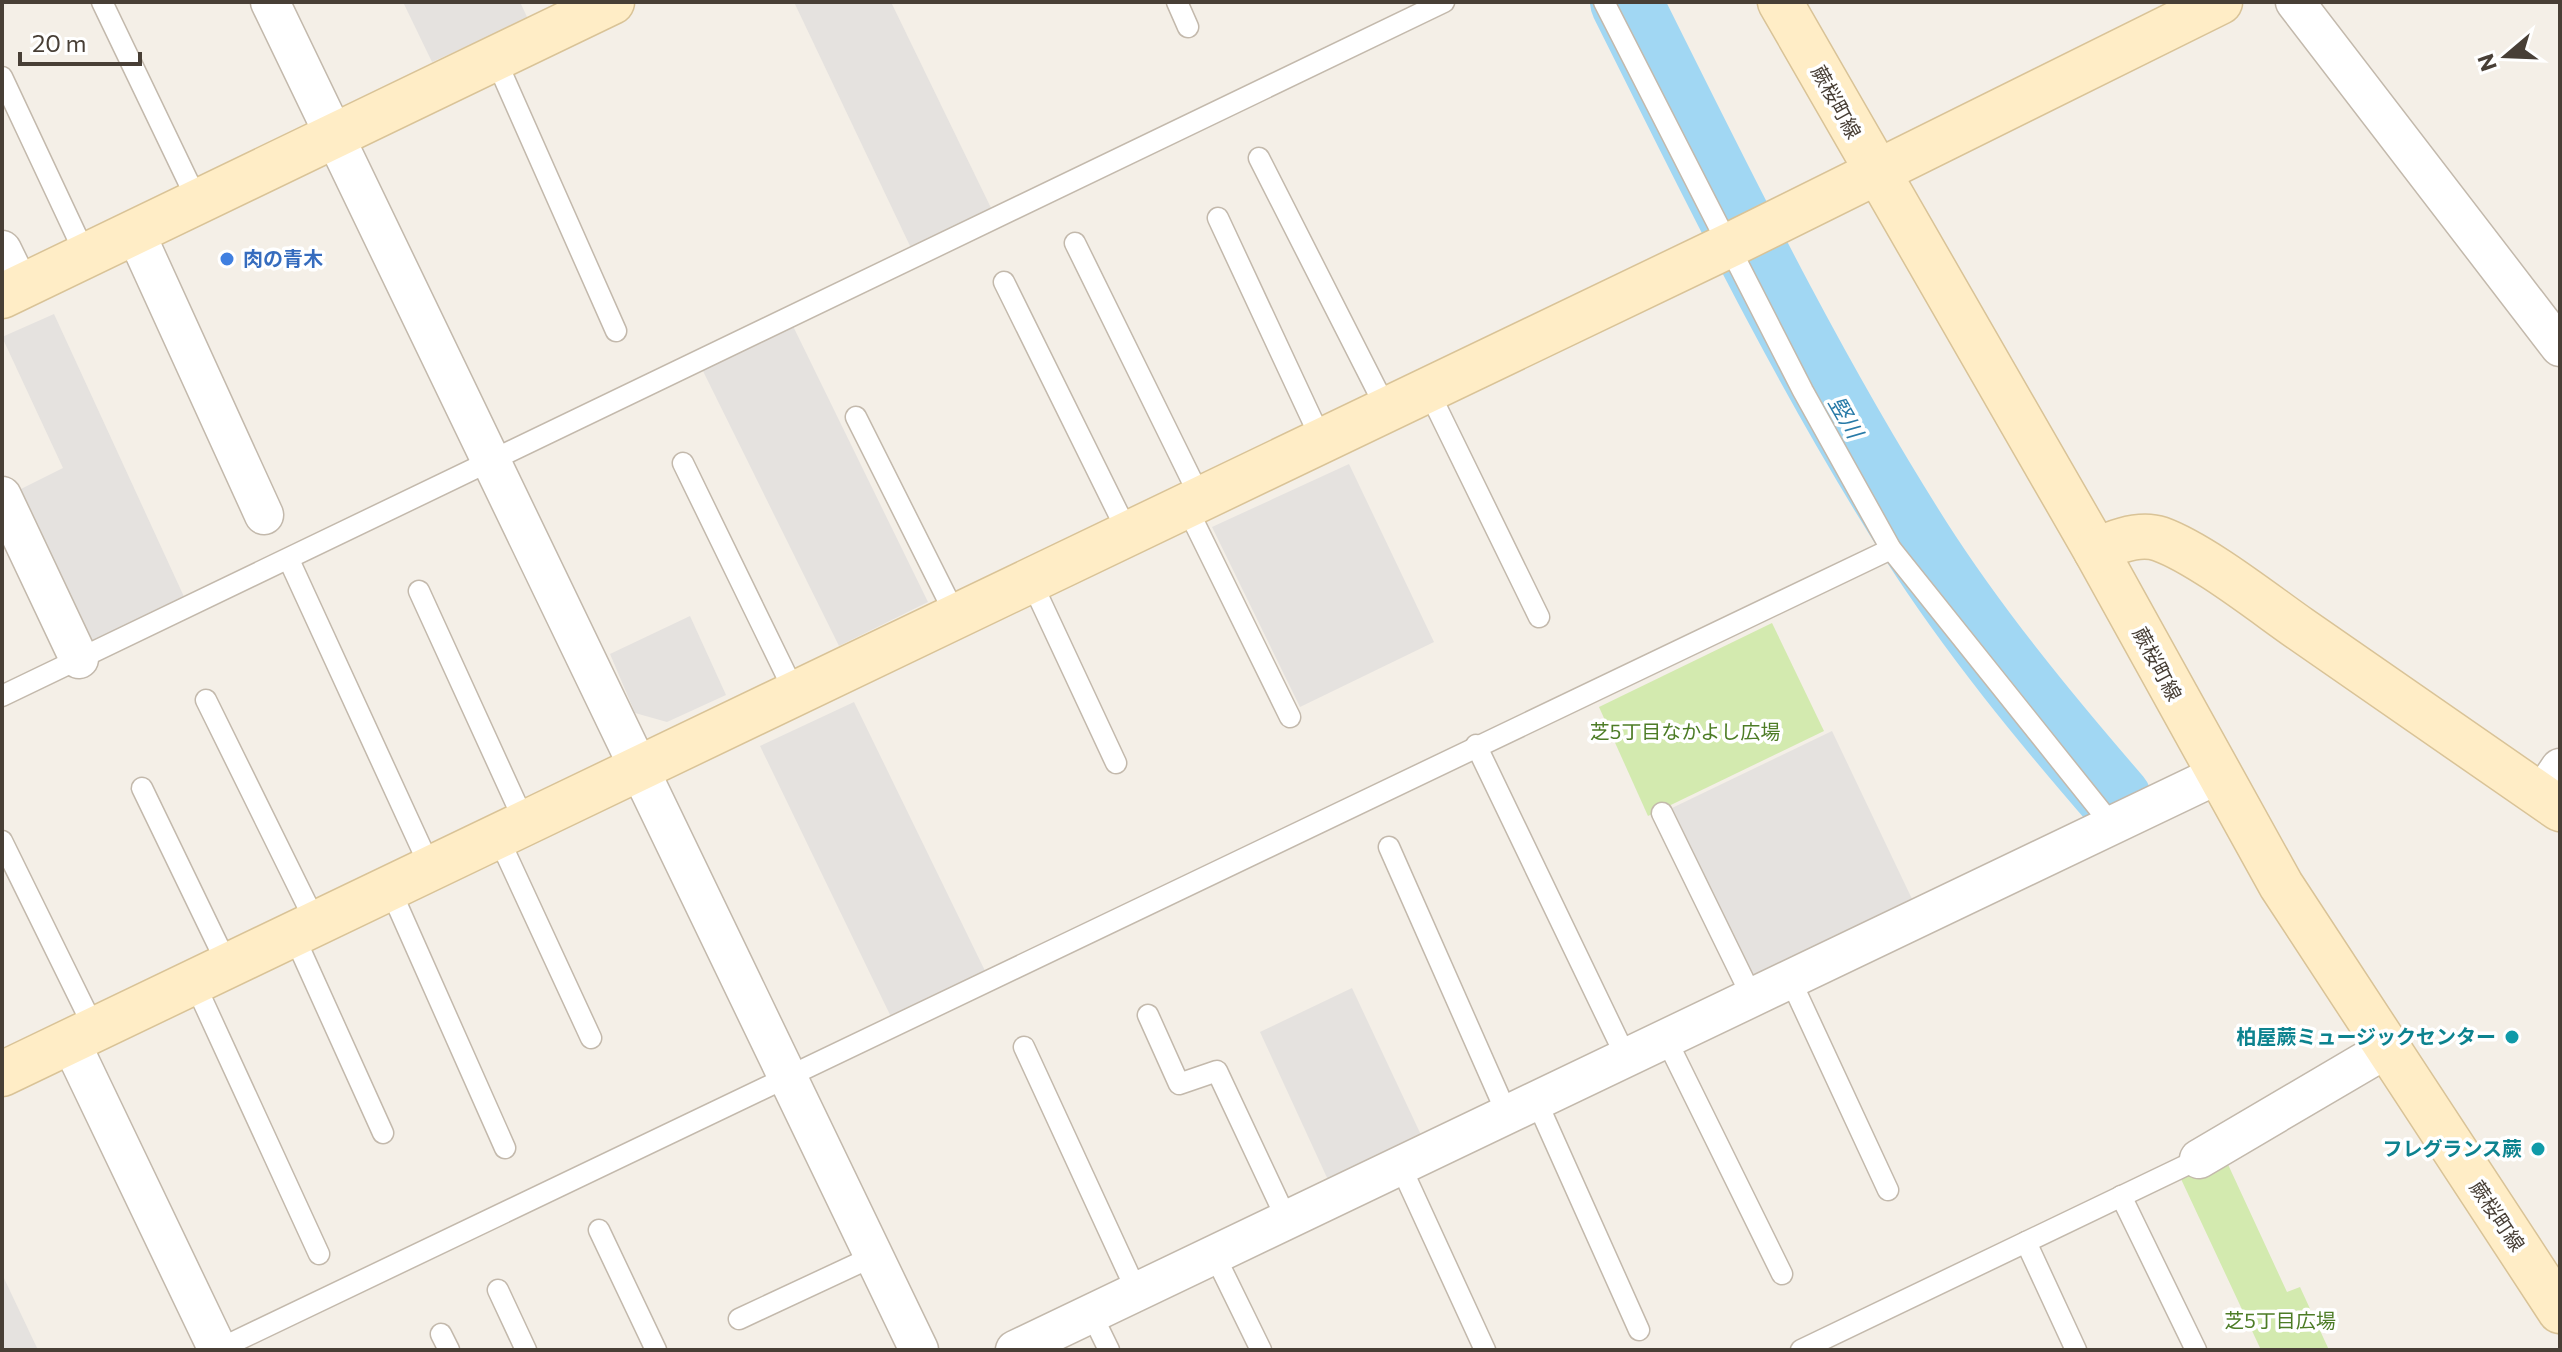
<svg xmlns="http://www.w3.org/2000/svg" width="2562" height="1352" font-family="Commissioner,'Noto Sans JP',sans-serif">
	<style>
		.green { fill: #d3eaaf }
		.parking { fill: #e5e2df }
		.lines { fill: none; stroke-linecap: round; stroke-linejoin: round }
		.river { stroke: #a1d7f3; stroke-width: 72 }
		.lane-casing { stroke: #c3b9ac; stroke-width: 23 }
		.street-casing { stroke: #c3b9ac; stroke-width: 41 }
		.secondary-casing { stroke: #d9c397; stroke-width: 47 }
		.lane { stroke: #fff; stroke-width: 20 }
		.street { stroke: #fff; stroke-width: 38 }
		.secondary { stroke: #ffedc6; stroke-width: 44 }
		.shop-dot { fill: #3f7fe0; stroke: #fff; stroke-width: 3 }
		.culture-dot { fill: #0f9aa8; stroke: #fff; stroke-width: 3 }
		.labels { text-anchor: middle; stroke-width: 7; stroke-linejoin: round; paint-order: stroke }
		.street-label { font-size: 20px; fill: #483f36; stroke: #fff }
		.shop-label { font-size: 20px; font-weight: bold; fill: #366cbe; stroke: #fff; text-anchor: start }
		.park-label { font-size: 20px; fill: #4d7c26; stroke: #fff }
		.culture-label { font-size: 20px; font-weight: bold; fill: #0d838f; stroke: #fff; text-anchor: end }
		.water-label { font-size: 22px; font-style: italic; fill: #287aa7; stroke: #fff }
	</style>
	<rect width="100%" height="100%" fill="#f4efe7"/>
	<g class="green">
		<polygon points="1772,623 1824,731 1648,816 1599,707"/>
		<polygon points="2225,1158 2287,1292 2300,1287 2329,1350 2261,1350 2181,1179"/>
	</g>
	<g class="parking">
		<polygon points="403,2 520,2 528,19 432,62"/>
		<polygon points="794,2 891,2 992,210 911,248"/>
		<polygon points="54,314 186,601 92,645 19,490 63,468 2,337"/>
		<polygon points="792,324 928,602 839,646 701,367"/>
		<polygon points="1349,464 1434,642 1300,707 1212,527"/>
		<polygon points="690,616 726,695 667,722 635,713 610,654"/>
		<polygon points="854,702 988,977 893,1021 760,746"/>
		<polygon points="1832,731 1913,901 1754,978 1672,808"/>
		<polygon points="1352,988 1422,1137 1329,1182 1260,1032"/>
		<polygon points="2,1274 38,1350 2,1350"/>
	</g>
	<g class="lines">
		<path class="river" d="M1626,2C1717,184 1807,370 1916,541C1975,633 2045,718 2116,800"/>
		<g class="lane-casing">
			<g id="lane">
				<polyline points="102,2 198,202"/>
				<polyline points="1177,2 1188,27"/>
				<polyline points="1604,2 1803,391 1891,549 2112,825"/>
				<polyline points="495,58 616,331"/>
				<polyline points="2,77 86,256"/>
				<polyline points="1259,158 1387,410"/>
				<polyline points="1218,218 1322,441"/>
				<polyline points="1075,243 1201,499"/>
				<polyline points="1004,282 1128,533"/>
				<polyline points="1428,390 1539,617"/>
				<polyline points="856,417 956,616"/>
				<polyline points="683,463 795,693"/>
				<polyline points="1186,506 1290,717"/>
				<polyline points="289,560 431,869"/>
				<polyline points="1031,581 1116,763"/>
				<polyline points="419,591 525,823"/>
				<polyline points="2,696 1444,2"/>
				<polyline points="206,700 317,925"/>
				<polyline points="1476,745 1626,1057"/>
				<polyline points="142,788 229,968"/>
				<polyline points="1662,813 1752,997"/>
				<polyline points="498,837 591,1038"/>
				<polyline points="2,841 95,1030"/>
				<polyline points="1389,847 1507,1114"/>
				<polyline points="390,889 505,1148"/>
				<polyline points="294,936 383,1133"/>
				<polyline points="1790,979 1888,1190"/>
				<polyline points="194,982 319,1254"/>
				<polyline points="1148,1015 1179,1084 1217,1071 1287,1220"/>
				<polyline points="1666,1039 1782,1274"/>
				<polyline points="1024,1047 1137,1292"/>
				<polyline points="1536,1100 1639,1330"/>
				<polyline points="1400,1165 1485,1350"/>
				<polyline points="2121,1196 2196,1350"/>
				<polyline points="599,1230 656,1350"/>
				<polyline points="2026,1242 2076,1350"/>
				<polyline points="1214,1254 1261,1350"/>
				<polyline points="498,1290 526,1350"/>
				<polyline points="1091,1313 1109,1350"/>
				<polyline points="739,1319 874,1256"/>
				<polyline points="441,1334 449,1350"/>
				<path d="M217,1350C777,1086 1332,813 1891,549"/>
				<polyline points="1801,1350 2199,1159"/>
			</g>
		</g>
		<g class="street-casing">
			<g id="street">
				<polyline points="270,2 919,1350"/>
				<polyline points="2295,2 2560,347"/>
				<polyline points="135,232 264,515"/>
				<polyline points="2,250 20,287"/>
				<polyline points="2,496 79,659"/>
				<polyline points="2541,796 2560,768"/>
				<polyline points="70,1041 218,1350"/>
				<polyline points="2199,1159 2386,1049"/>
				<polyline points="1015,1350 2217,775"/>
			</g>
		</g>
		<g class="secondary-casing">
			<g id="secondary">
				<polyline points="1780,2 2096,551 2281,885 2560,1311"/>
				<polyline points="2,296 612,2"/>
				<path d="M2096,551C2114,542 2140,532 2160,539C2201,554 2262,602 2299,628C2386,688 2473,748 2560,809"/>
				<polyline points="2,1074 1732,244 2220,2"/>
			</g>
		</g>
		<use href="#lane" class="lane"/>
		<use href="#street" class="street"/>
		<use href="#secondary" class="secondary"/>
	</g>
	<circle class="shop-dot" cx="227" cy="259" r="8"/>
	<g class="culture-dot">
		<circle cx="2512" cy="1037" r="8"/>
		<circle cx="2538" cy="1149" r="8"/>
	</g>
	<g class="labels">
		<g class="street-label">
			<text transform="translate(1836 102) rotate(61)" y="7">蕨桜町線</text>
			<text transform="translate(2157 664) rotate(62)" y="7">蕨桜町線</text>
			<text transform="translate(2497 1216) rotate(56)" y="7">蕨桜町線</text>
		</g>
		<g class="shop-label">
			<text x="243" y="266">肉の青木</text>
		</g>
		<g class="park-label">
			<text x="1685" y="739">芝5丁目なかよし広場</text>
			<text x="2280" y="1328">芝5丁目広場</text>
		</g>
		<g class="culture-label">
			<text x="2496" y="1044">柏屋蕨ミュージックセンター</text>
			<text x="2522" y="1156">フレグランス蕨</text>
		</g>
		<g class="water-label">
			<text transform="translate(1846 417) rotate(60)" y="8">竪川</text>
		</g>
	</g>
	<rect width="2562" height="1352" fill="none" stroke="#483f36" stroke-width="8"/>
	<g transform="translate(2506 56) rotate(251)" stroke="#ffffff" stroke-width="6" paint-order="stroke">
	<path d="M0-6L14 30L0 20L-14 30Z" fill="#483f36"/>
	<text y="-12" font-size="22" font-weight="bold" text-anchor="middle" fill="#483f36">N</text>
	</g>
	<path d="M20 52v12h120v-12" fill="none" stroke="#483f36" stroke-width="4"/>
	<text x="32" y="52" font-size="24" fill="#483f36" stroke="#ffffff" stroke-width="6" paint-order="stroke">20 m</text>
</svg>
